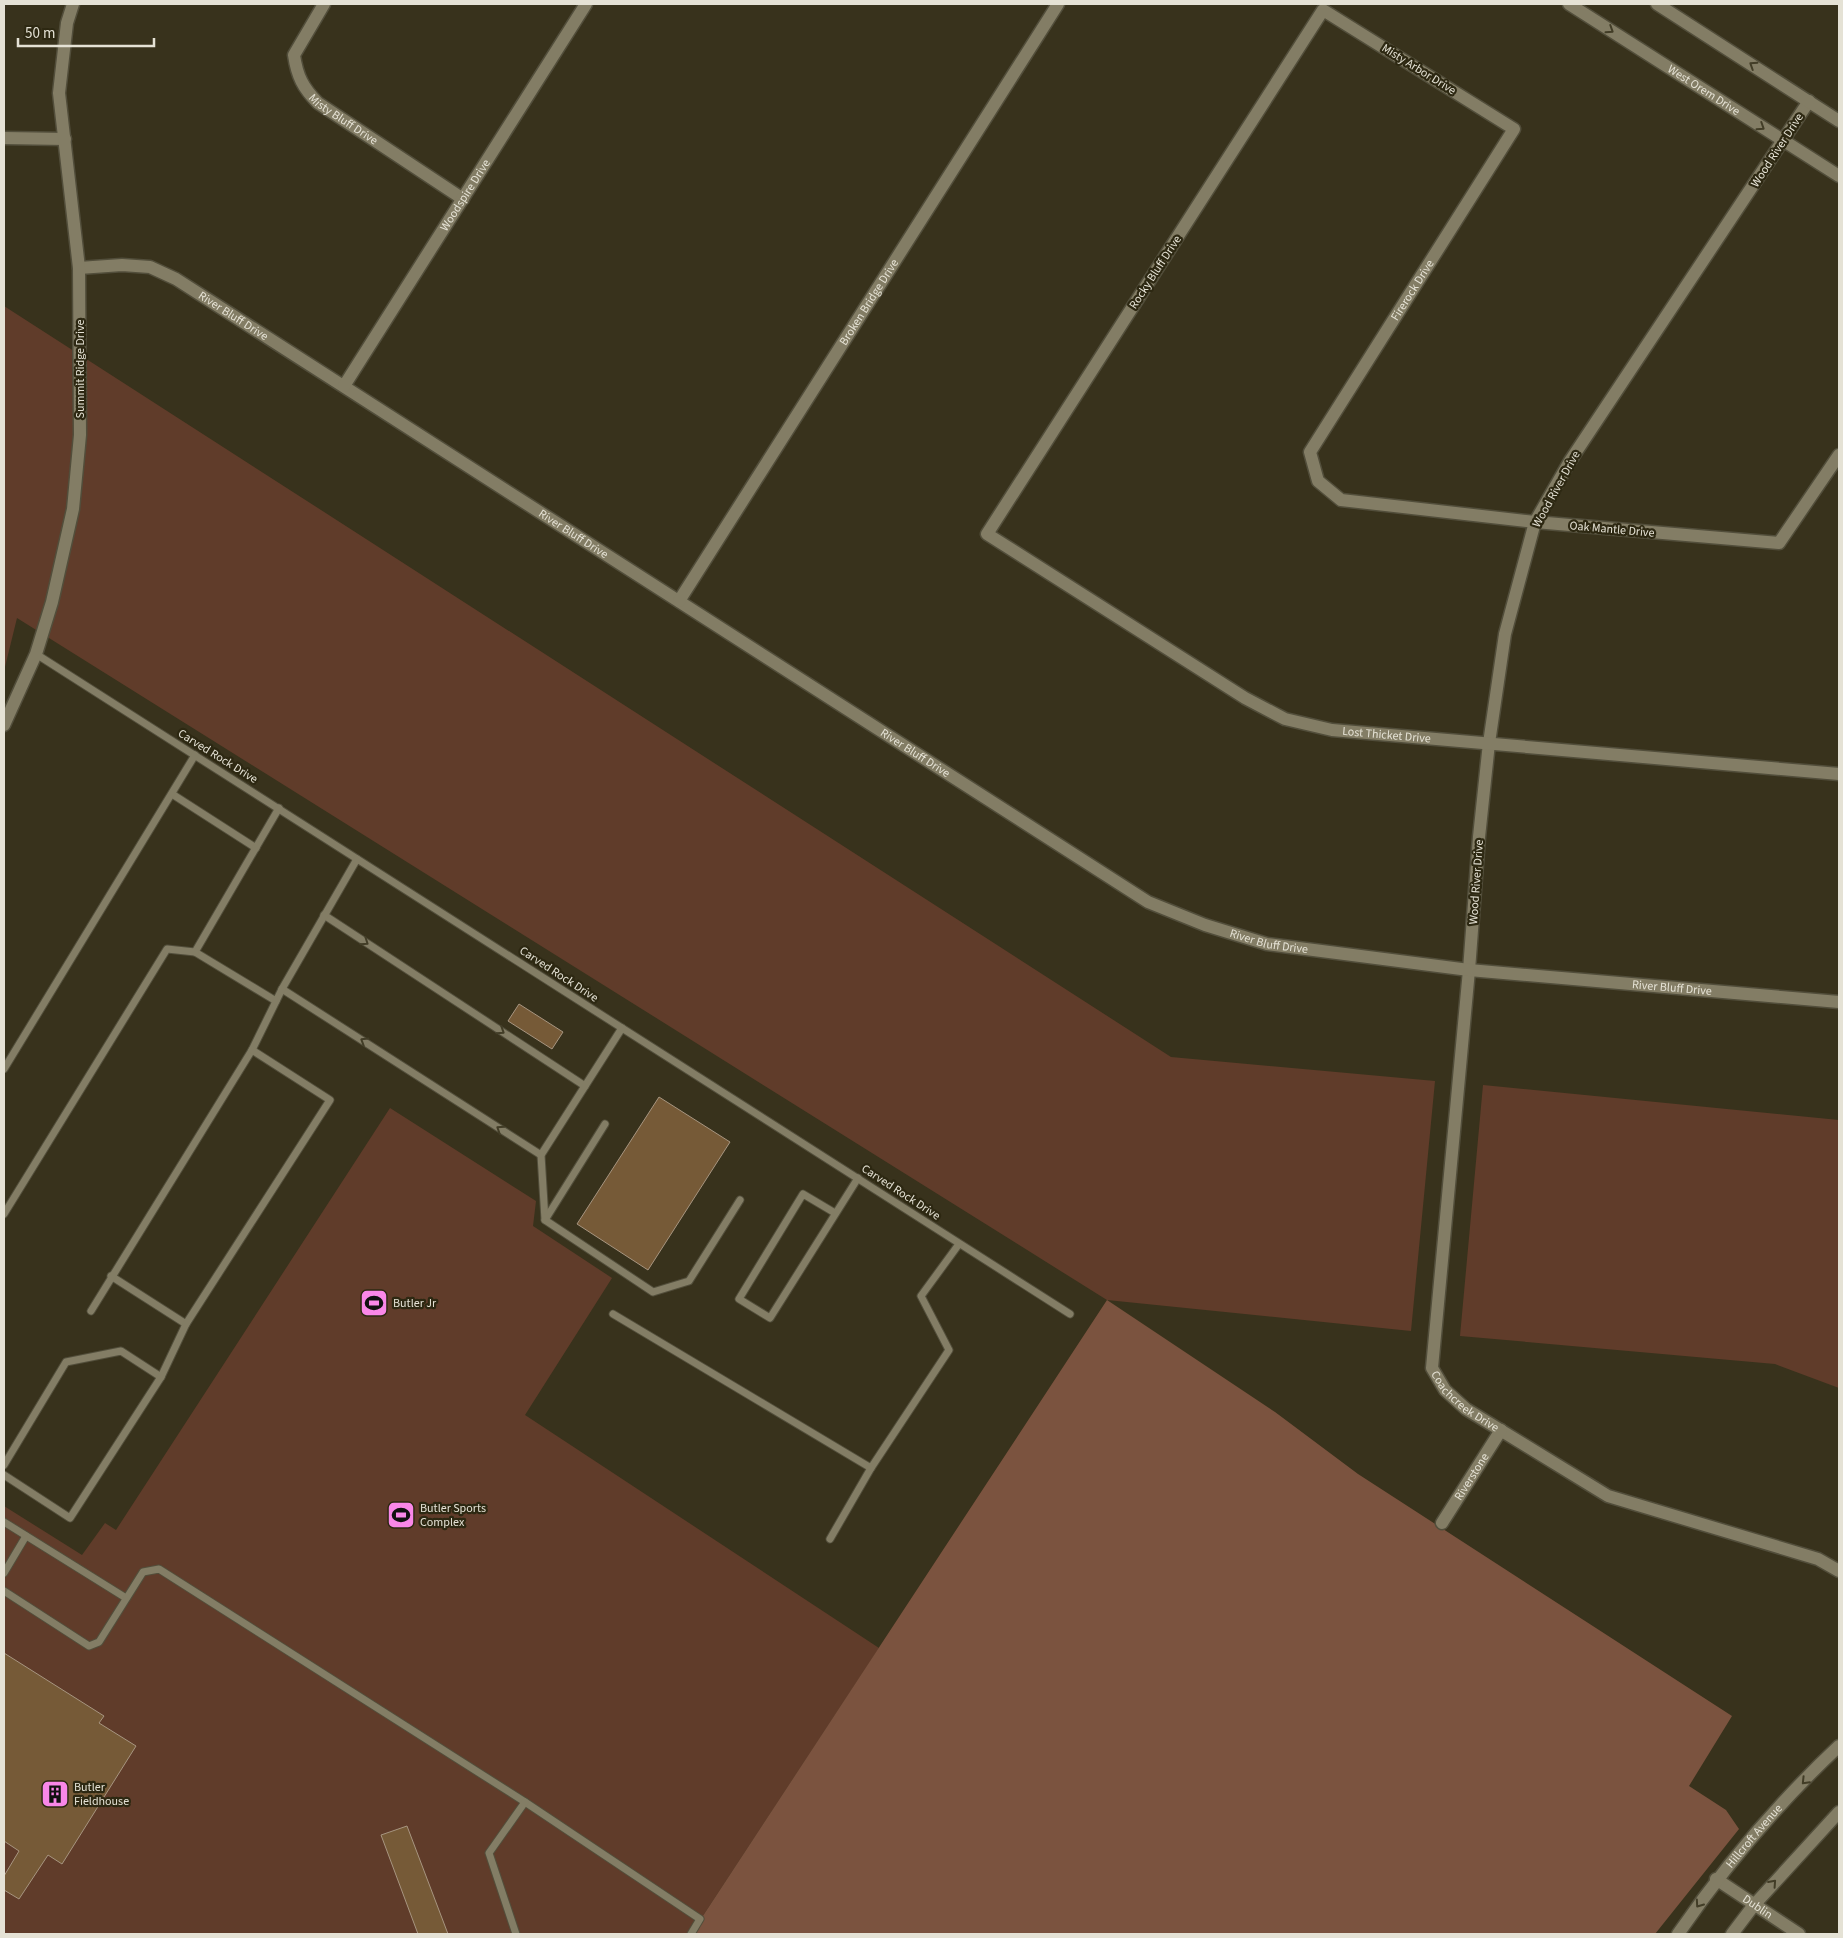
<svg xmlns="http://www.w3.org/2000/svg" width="1843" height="1938" font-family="'Source Sans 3',sans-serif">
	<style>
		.green { fill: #603c2a }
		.forest { fill: #7b533f }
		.building { fill: #765a37; stroke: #a79580 }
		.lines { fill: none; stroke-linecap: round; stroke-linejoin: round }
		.lane-casing { stroke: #524e3b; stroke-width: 9 }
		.street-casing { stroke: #524e3b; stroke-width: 15 }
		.secondary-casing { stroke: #524e3b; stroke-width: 15 }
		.lane { stroke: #837d65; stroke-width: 7 }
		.street { stroke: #837d65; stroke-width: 12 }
		.secondary { stroke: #837d65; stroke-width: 12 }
		.oneway { stroke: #423d27 }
		.labels { text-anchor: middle; stroke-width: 4.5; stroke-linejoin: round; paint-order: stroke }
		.street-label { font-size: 12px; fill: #e5e2d5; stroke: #2d2812 }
		.poi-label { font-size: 12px; fill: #e5e2d5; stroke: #2d2812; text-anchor: start }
	</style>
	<rect width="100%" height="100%" fill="#38321c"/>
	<g class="green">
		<polygon points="4,306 1171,1057 1435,1081 1411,1331 1107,1300 17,618 4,671"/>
		<polygon points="1483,1085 1839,1120 1839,1388 1775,1364 1460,1336"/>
		<polygon points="390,1108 536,1201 533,1226 612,1278 525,1415 879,1648 691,1934 4,1934 4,1506 82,1555 105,1523 116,1530"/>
	</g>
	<polygon class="forest" points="1107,1300 1275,1412 1358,1474 1732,1716 1689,1786 1726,1810 1739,1829 1655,1934 691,1934"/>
	<g class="building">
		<polygon points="519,1004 563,1032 552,1049 508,1021"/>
		<polygon points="659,1097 730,1142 648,1270 577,1224"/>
		<polygon points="4,1653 104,1716 99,1723 136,1746 62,1864 48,1855 19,1899 4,1890 4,1876 19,1851 4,1841"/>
		<polygon points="407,1826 448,1934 418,1934 381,1835"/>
	</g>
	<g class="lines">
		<g class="lane-casing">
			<g id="lane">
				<polyline points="36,654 1070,1314"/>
				<polyline points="172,794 256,848"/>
				<polyline points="324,915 585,1086"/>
				<polyline points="282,989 541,1155"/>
				<polyline points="276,1001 195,952 279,808"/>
				<polyline points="622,1028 541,1155 545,1220 653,1292 689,1281 740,1200"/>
				<polyline points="4,1069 195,755"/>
				<polyline points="835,1213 803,1194 739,1299 770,1318 858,1178"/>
				<polyline points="4,1214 167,949 195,952"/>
				<polyline points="545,1220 605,1124"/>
				<polyline points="111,1276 186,1324"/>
				<polyline points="91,1311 252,1050 282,989 357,859"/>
				<polyline points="613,1314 871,1468 949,1350 921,1296 959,1244"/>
				<polyline points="4,1465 66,1362 121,1351 161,1377"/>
				<polyline points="4,1475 70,1518 161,1377 186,1324 330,1100 252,1050"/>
				<polyline points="4,1522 126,1598"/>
				<polyline points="830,1539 871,1468"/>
				<polyline points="4,1573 26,1536"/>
				<polyline points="4,1591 89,1646 99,1642 143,1572 159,1569 525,1802 700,1919 691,1934"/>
				<polyline points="516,1934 489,1853 525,1802"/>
			</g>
		</g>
		<g class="street-casing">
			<g id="street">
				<path id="s1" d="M324,4L294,55C297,76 303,88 318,103L463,199"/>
				<path id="s2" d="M1809,101L1570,461L1535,522L1505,634L1489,743L1479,837L1469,970L1432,1368L1445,1390L1466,1409L1608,1496L1818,1559L1839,1571"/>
				<polyline points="4,138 65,139"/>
				<path id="s3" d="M79,268L122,265L150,267L176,279L1148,902L1205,925L1267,944L1469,970L1839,1002"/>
				<path id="s4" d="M344,386L586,4"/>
				<path id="s5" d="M1839,455L1779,543L1535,522L1341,500L1318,481L1310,452L1514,129L1323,10L987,534L1245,698L1285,719L1332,730L1839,774"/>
				<path id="s6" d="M679,601L1058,4"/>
				<polyline points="4,725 36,654 52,602 73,509 80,435 79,268 59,93 67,23 73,4"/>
				<path id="s7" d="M1442,1523L1501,1430"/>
				<path id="s8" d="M1716,1879L1799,1934"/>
			</g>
		</g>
		<g class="secondary-casing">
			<g id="secondary">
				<path id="s9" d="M1569,4L1839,176"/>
				<polyline points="1657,4 1839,121"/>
				<path id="s10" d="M1678,1934C1725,1866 1778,1803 1839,1746"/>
				<polyline points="1732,1934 1754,1905 1839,1812"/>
			</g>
		</g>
		<use href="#lane" class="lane"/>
		<use href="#street" class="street"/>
		<use href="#secondary" class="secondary"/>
	</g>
	<defs><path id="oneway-chevron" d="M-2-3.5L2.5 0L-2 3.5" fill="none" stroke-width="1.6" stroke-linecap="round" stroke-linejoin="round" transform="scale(1.25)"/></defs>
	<g class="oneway">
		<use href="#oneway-chevron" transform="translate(1610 30) rotate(33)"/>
		<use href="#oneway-chevron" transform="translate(1753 65) rotate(-147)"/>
		<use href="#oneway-chevron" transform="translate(1761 127) rotate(33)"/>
		<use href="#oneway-chevron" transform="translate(365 942) rotate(34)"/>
		<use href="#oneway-chevron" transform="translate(501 1031) rotate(33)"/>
		<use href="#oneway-chevron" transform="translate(364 1041) rotate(-148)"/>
		<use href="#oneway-chevron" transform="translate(500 1129) rotate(-147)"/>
		<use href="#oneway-chevron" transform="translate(1805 1781) rotate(134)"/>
		<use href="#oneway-chevron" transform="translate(1773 1883) rotate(-48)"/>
		<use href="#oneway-chevron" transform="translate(1699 1904) rotate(125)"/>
	</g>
	<defs>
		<g id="stadium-square" transform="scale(1.4375)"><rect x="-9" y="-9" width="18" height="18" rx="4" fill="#f987e8" stroke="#2d2812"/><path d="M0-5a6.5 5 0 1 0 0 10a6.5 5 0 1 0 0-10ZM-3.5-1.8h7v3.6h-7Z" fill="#111"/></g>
		<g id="building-square" transform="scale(1.4375)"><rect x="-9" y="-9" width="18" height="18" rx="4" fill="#f987e8" stroke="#2d2812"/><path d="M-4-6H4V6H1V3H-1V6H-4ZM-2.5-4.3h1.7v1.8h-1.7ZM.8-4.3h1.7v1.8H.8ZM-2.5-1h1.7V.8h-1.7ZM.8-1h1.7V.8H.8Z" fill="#111"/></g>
	</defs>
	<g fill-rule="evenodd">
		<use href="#stadium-square" x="374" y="1303"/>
		<use href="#stadium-square" x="401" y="1515"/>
		<use href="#building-square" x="55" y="1794"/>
	</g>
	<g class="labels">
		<g class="street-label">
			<text transform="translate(1419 69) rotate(32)" y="4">Misty Arbor Drive</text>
			<text dy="4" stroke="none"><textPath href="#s9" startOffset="160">West Orem Drive</textPath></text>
			<text dy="4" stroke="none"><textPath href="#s1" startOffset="144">Misty Bluff Drive</textPath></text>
			<text transform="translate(1777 150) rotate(-57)" y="4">Wood River Drive</text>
			<text dy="4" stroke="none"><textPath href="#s4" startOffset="226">Woodspire Drive</textPath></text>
			<text transform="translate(1155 272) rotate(-57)" y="4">Rocky Bluff Drive</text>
			<text dy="4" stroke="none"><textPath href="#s5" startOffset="798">Firerock Drive</textPath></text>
			<text dy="4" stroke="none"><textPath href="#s6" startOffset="354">Broken Bridge Drive</textPath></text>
			<text dy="4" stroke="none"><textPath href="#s3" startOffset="168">River Bluff Drive</textPath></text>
			<text transform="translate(80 369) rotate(-90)" y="4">Summit Ridge Drive</text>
			<text transform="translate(1556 489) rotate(-61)" y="4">Wood River Drive</text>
			<text transform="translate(1612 529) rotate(5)" y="4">Oak Mantle Drive</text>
			<text dy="4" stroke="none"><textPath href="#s3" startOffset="572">River Bluff Drive</textPath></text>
			<text dy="4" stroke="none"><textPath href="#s5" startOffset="2290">Lost Thicket Drive</textPath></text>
			<text dy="4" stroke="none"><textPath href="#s3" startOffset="978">River Bluff Drive</textPath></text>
			<text transform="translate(218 756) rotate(32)" y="4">Carved Rock Drive</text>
			<text transform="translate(1476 882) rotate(-86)" y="4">Wood River Drive</text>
			<text dy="4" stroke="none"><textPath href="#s3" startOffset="1382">River Bluff Drive</textPath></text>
			<text transform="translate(559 974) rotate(33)" y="4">Carved Rock Drive</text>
			<text dy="4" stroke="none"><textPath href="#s3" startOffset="1788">River Bluff Drive</textPath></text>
			<text transform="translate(901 1192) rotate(33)" y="4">Carved Rock Drive</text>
			<text dy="4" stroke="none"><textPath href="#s2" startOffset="1404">Coachcreek Drive</textPath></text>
			<text dy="4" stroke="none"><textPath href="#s7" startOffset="55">Riverstone</textPath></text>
			<text dy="4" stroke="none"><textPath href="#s10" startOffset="124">Hillcroft Avenue</textPath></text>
			<text dy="4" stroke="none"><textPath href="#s8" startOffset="50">Dublin</textPath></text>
		</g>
		<g class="poi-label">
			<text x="393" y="1307">Butler Jr</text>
			<text x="420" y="1512">Butler Sports<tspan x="420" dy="14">Complex</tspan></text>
			<text x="74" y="1791">Butler<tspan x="74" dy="14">Fieldhouse</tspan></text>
		</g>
	</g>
	<rect width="1843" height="1938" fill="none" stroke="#e5e2d5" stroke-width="10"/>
	<path d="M18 38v8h136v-8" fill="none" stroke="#e5e2d5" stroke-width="2.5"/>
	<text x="25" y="38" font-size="15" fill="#e5e2d5" stroke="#2d2812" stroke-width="4" paint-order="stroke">50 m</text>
</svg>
